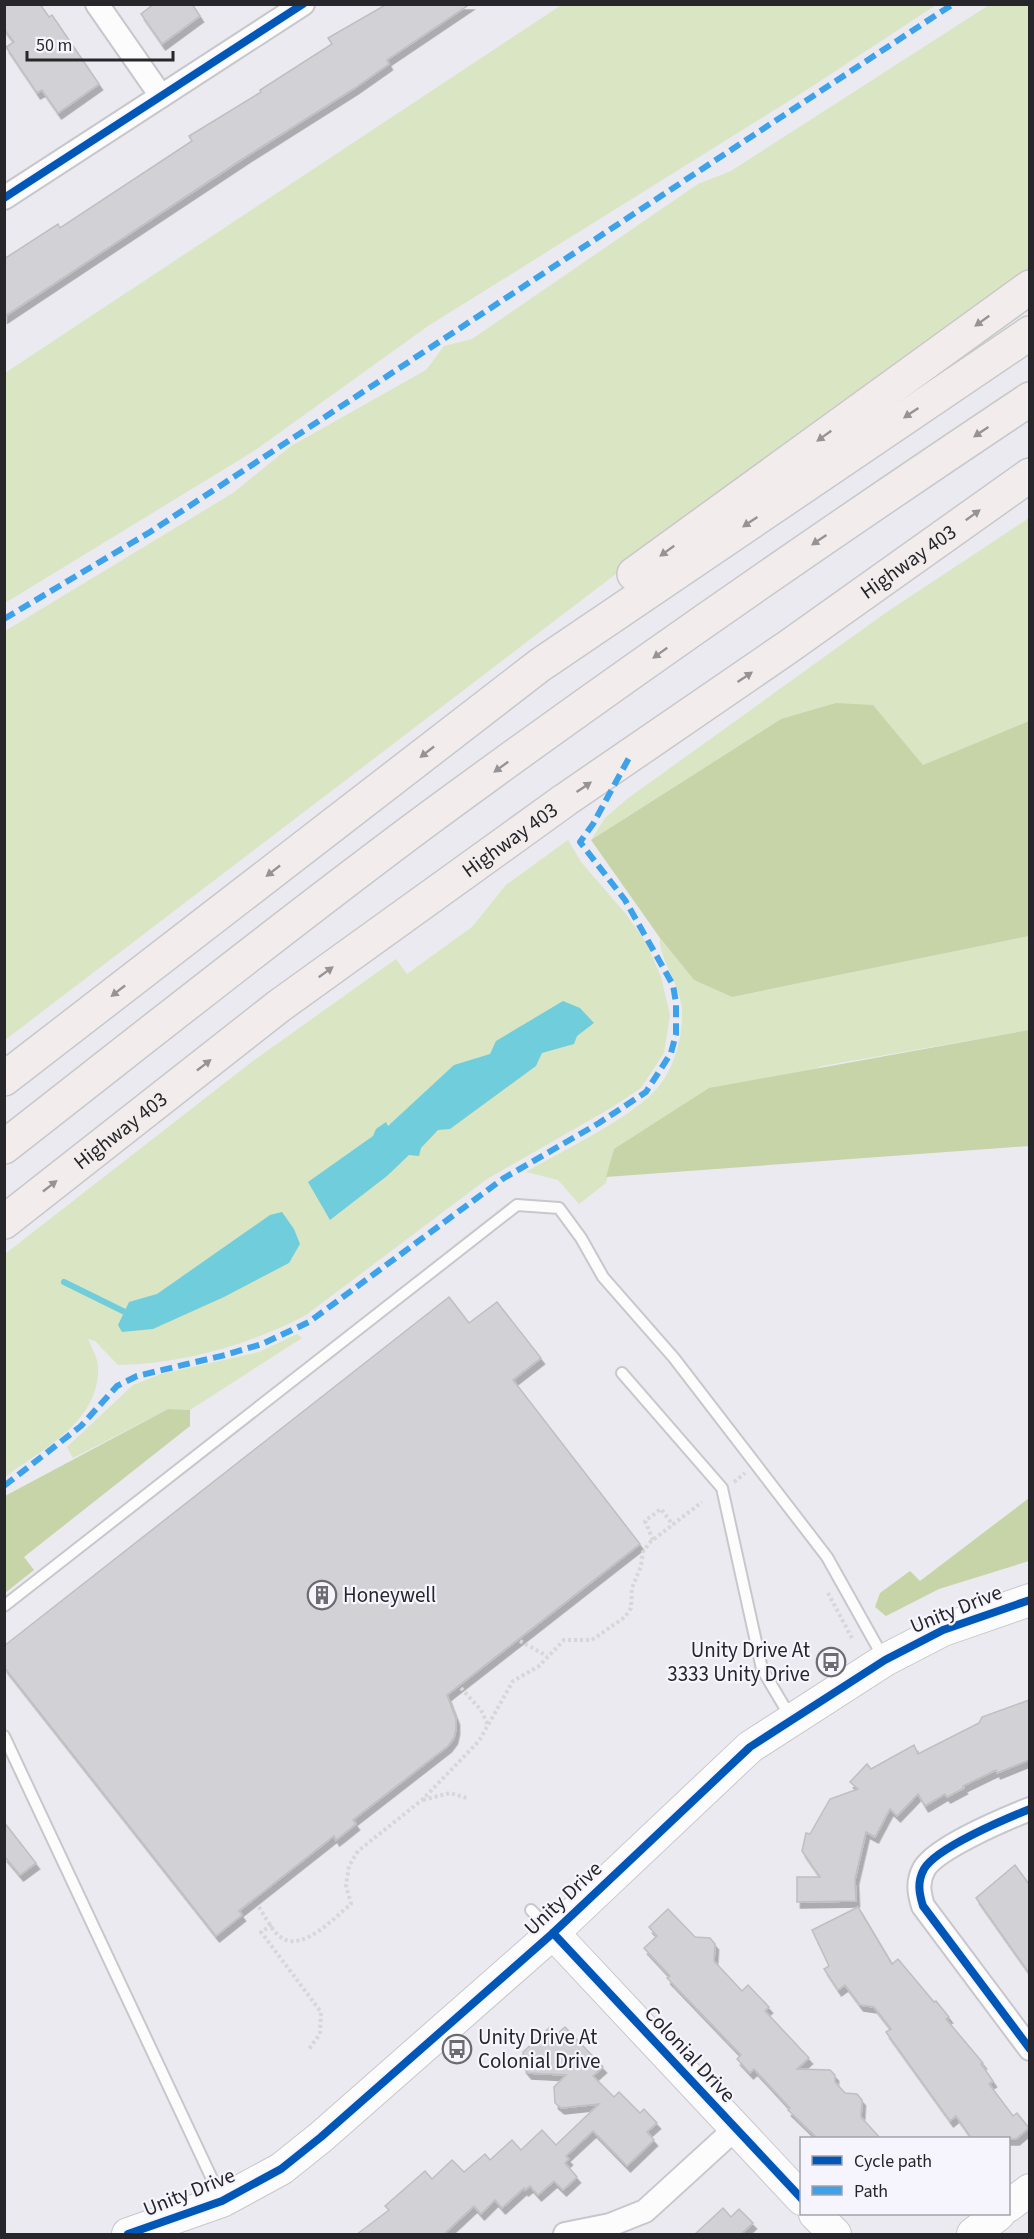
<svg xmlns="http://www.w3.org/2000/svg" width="1034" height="2239" font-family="'Source Sans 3',sans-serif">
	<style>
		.green { fill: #dae5c3 }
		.forest { fill: #c7d4a8 }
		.water { fill: #70cddc }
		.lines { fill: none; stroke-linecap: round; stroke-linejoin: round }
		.stream { stroke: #70cddc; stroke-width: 6 }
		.building { fill: #d1d1d6; stroke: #bfbfc3; stroke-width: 1.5; filter: url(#shadow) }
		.lane-casing { stroke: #c7c7cc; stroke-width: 14 }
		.street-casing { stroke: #c7c7cc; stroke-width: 26 }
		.secondary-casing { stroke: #c7c7cc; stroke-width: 34 }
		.highway-casing { stroke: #c8c8cb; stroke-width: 36 }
		.path { stroke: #d7d7d9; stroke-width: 4; stroke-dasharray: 3 3; stroke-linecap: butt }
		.lane { stroke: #fcfcfd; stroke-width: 10 }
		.street { stroke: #fcfcfd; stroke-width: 22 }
		.secondary { stroke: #fcfcfd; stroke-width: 32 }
		.highway { stroke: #f2edec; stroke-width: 33 }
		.quiet { stroke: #3ea2eb; stroke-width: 6; stroke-dasharray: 12 6; stroke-linecap: butt }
		.cycleway-casing { stroke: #f6f5fe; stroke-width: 11 }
		.cycleway { stroke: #0057b8; stroke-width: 8 }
		.oneway { fill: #979395 }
		.labels { text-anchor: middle; stroke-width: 4.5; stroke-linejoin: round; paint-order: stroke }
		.street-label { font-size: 21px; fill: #27262b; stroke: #f6f5fe }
		.poi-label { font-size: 21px; fill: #27262b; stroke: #f6f5fe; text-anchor: start }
	</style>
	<defs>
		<filter id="shadow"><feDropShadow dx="3.5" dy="6" stdDeviation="0" flood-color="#0004"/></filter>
	</defs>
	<rect width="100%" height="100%" fill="#eaeaf0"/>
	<g class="green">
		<polygon points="563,4 936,5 805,91 428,326 254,451 5,603 5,373"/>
		<polygon points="989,5 1029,5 1029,269 810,426 5,1040 5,631 233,493 291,446 426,370 444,346 472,339 698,184 731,171"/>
		<polygon points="1029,518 1029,721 923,765 873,706 781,719 591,840 605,818 627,799 884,614"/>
		<path d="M568,840L581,862L625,913L646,942L661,977L670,1015L664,1053L641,1088L611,1108L487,1179L306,1315C249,1345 183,1364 118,1365L95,1341L88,1339C91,1347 97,1357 98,1365C101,1421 44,1448 5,1477V1254L253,1061L396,959L407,974L472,927L506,885Z"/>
		<path d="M1029,936V1030L822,1066L614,1149L606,1183L579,1204L558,1180L526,1172C563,1150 635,1117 660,1085C675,1065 683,1036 682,1011C682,988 657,954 660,938L694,980L732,997Z"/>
		<polygon points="297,1334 302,1338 190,1410 168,1409 73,1458 67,1447 133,1385 161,1374 259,1352"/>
	</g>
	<g class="forest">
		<polygon points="836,703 873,705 923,765 1029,721 1029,936 732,997 694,980 660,938 591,840 781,719"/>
		<polygon points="1029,1030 1029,1146 606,1177 614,1149 709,1088"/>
		<polygon points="168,1409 190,1410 190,1426 24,1557 34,1570 5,1593 5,1496"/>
		<polygon points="1029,1498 1029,1561 939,1589 886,1616 875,1607 880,1593 910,1571 920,1581"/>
	</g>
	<g class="water">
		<polygon points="563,1001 580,1008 594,1023 577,1036 574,1044 542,1053 536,1066 450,1129 438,1130 421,1148 419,1156 409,1155 387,1176 330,1220 308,1182 373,1136 376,1129 386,1122 388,1126 454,1065 490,1054 496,1041"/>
		<polygon points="282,1212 294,1229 300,1244 289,1263 224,1297 153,1329 122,1332 118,1325 129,1302 157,1294 270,1215"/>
	</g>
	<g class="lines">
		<polyline class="stream" points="64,1282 131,1315"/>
	</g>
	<g class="building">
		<polygon points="4,4 40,4 49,17 52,15 99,84 58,113 42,90 37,93 6,47 14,42 4,29"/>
		<polygon points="154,4 192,4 200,16 162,44 141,14"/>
		<polygon points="387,4 470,4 387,60 389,64 355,88 247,156 4,317 4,259 58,224 60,228 192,141 189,136 261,92 260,90 332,44 328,38"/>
		<polygon points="449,1297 469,1323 497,1302 541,1358 513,1380 640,1544 447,1695 456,1719 456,1729 454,1738 448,1746 353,1820 356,1824 336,1840 334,1836 239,1911 242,1915 216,1936 4,1667 4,1646"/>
		<polygon points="1029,1700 1029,1760 997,1773 996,1770 963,1786 964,1788 947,1797 945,1794 925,1806 918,1794 897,1816 890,1809 875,1837 866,1832 855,1879 856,1901 797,1902 797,1877 820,1877 802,1851 806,1833 810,1834 830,1799 858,1789 850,1782 867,1764 871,1769 914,1745 918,1754 979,1723 982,1717"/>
		<polygon points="4,1822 36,1863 20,1875 4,1856"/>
		<polygon points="1015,1865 1029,1884 1029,1973 976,1898"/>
		<polygon points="858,1907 892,1964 898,1959 934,2002 936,2001 949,2017 946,2019 983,2063 981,2064 993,2081 989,2084 1013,2116 1017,2113 1029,2128 1016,2139 972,2139 956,2116 950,2121 886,2032 891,2029 874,2007 860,2005 845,1985 838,1990 824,1969 829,1966 812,1930"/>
		<polygon points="668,1909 695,1937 710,1938 715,1944 714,1961 742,1991 748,1985 769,2007 765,2011 809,2058 797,2069 830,2070 835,2075 835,2082 845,2093 857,2094 862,2100 861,2117 881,2139 818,2139 788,2110 790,2108 754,2069 750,2073 737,2059 741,2055 667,1978 670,1976 644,1948 657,1936 649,1927"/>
		<polygon points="550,2027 557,2034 565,2027 603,2067 593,2076 614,2097 619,2092 640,2113 644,2109 657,2123 647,2132 654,2140 627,2166 593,2131 566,2156 569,2159 565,2163 577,2177 563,2190 554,2181 538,2195 530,2186 525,2190 524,2188 502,2208 495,2200 481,2214 474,2206 443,2235 356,2235 389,2210 385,2206 425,2171 432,2179 452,2160 464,2172 485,2154 490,2160 512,2140 521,2150 542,2130 556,2145 599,2104 561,2108 555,2103 554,2087 566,2075 528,2073 523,2067 523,2052"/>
		<polygon points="723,2208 731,2217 739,2209 753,2223 740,2235 694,2235"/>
	</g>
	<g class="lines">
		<g class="lane-casing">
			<g id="lane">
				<polyline points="622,1373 722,1488 762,1669 791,1718"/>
				<polyline points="4,1606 517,1205 559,1208 581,1238 603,1277 674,1358 827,1557 883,1657"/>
				<polyline points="4,1736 221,2198"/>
				<polyline points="531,1910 551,1931"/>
			</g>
		</g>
		<g class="street-casing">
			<g id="street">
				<polyline points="97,4 161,96"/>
				<polyline points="4,198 303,4"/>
				<path d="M1030,1809C1005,1819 936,1848 924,1869C917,1882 919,1893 923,1906L1030,2049"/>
				<polyline points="565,2234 610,2225 645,2211 736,2128"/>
			</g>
		</g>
		<g class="secondary-casing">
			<g id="secondary">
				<polyline points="553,1933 802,2199"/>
				<polyline points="1008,2206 1030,2190"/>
				<polyline points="815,2214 835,2234"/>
				<polyline points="128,2234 222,2201 281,2169 321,2137 553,1933 750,1747 885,1660 943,1630 1030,1600"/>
				<polyline points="973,2234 999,2214"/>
			</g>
		</g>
		<g class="highway-casing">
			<g id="highway">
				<polyline points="634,574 1030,287"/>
				<polyline points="4,1079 540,665 1030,333"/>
				<path d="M4,1147C145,1037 285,925 428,819C625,674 826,535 1030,399"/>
				<path id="s1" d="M4,1222L279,1006L565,800L788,647L1030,475"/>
			</g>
		</g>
		<g class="path">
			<polyline points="734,1482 745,1473"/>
			<polyline points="653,1540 645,1521 661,1509 673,1525"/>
			<polyline points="828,1593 853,1640"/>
			<polyline points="520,1641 547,1656"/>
			<polyline points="461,1688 481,1710 488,1725"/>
			<polyline points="423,1800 450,1793 467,1798"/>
			<path d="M259,1907C265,1916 272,1932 282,1938C303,1952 335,1917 351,1904L346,1885L349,1866L358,1851L422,1800L479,1741L513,1681L539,1666L564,1640H592L625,1617L631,1608L632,1588L641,1566L643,1552L649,1543L702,1502"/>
			<polyline points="272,1925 261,1932 321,2012 320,2034 309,2049"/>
		</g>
		<use href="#lane" class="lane"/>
		<use href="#street" class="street"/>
		<use href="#secondary" class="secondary"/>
		<use href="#highway" class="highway"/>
		<g class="quiet">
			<polyline points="4,619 150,532 953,4"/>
			<polyline points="4,1486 81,1426 117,1386 137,1376 225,1355 262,1344 309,1322 504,1178 599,1123 646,1092 671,1053 676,1034 676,1003 673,985 625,900 580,842 593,824 630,756"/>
		</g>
		<g class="cycleway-casing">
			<g id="cycleway">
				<polyline points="4,198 303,4"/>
				<path d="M1030,1809C1005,1819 936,1848 924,1869C917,1882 919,1893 923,1906L1030,2049"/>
				<polyline points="553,1933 802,2199"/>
				<polyline points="128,2234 222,2201 281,2169 321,2137 553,1933 750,1747 885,1660 943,1630 1030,1600"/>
			</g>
		</g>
		<use href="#cycleway" class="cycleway"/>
	</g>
	<defs><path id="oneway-solid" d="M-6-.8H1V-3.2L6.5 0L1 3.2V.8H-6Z" transform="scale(1.5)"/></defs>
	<g class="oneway">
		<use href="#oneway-solid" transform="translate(982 321) rotate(144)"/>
		<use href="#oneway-solid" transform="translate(911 413) rotate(146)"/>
		<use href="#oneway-solid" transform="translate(981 432) rotate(146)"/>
		<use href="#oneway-solid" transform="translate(824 436) rotate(144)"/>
		<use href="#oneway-solid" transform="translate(973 515) rotate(-36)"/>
		<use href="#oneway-solid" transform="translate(750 522) rotate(146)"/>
		<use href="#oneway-solid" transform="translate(819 540) rotate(146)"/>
		<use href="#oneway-solid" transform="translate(667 551) rotate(144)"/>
		<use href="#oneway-solid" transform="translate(660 653) rotate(144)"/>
		<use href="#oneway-solid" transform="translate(745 677) rotate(-34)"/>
		<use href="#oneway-solid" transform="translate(427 752) rotate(142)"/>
		<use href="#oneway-solid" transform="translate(501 767) rotate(144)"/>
		<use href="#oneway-solid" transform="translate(584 787) rotate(-34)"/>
		<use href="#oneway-solid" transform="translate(273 871) rotate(142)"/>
		<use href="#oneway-solid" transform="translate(326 972) rotate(-36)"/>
		<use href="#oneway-solid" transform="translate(118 991) rotate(142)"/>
		<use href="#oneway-solid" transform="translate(204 1065) rotate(-38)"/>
		<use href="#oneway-solid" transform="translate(50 1186) rotate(-38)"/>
	</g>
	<defs>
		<g id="building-ring" transform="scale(1.5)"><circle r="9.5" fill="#f6f5fe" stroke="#6b6b70" stroke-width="1.5"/><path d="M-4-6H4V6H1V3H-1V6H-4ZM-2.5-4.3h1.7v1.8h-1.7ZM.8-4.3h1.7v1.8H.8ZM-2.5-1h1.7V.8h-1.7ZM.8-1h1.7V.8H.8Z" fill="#6b6b70"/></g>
		<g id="bus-ring" transform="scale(1.5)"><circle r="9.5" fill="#f6f5fe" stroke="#6b6b70" stroke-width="1.5"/><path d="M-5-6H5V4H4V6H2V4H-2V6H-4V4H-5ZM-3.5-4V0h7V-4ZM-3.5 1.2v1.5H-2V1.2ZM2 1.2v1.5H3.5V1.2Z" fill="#6b6b70"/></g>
	</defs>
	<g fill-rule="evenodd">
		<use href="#building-ring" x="322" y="1595"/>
		<use href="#bus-ring" x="831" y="1662"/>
		<use href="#bus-ring" x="457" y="2049"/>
	</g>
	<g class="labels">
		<g class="street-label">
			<text dy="7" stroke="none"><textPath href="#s1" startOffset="1120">Highway 403</textPath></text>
			<text dy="7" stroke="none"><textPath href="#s1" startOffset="634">Highway 403</textPath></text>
			<text dy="7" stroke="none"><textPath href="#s1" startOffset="148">Highway 403</textPath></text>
			<text transform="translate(956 1609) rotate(-22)" y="7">Unity Drive</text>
			<text transform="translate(563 1898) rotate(-43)" y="7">Unity Drive</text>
			<text transform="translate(690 2054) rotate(47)" y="7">Colonial Drive</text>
			<text transform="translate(189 2192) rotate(-22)" y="7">Unity Drive</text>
		</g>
		<g class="poi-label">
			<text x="343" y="1602">Honeywell</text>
			<text x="810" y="1657" text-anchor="end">Unity Drive At<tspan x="810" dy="24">3333 Unity Drive</tspan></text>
			<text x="478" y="2044">Unity Drive At<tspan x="478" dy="24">Colonial Drive</tspan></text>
		</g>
	</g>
	<rect width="1034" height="2239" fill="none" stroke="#27262b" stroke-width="12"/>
	<rect x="800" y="2137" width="210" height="78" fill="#f6f5fe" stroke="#a3a2aa" stroke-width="1.5"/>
	<rect x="812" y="2156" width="30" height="9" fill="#0057b8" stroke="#a3a2aa" stroke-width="1.5"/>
	<text x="854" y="2167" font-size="18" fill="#27262b">Cycle path</text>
	<rect x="812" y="2186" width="30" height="9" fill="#3ea2eb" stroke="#a3a2aa" stroke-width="1.5"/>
	<text x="854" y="2197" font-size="18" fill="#27262b">Path</text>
	<path d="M27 51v9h146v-9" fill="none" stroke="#27262b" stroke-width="3"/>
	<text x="36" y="51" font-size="18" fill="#27262b" stroke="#f6f5fe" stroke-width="4.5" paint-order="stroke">50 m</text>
</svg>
